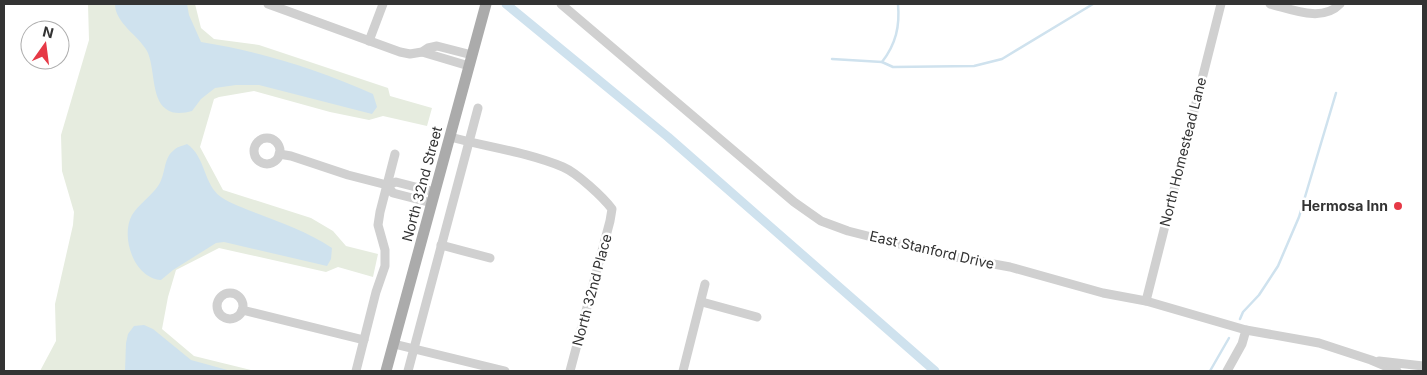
<svg xmlns="http://www.w3.org/2000/svg" width="1427" height="375" font-family="Inter,sans-serif">
	<style>
		.green { fill: #e6ecdf }
		.water { fill: #cfe2ee }
		.lines { fill: none; stroke-linecap: round; stroke-linejoin: round }
		.stream { stroke: #cfe2ee; stroke-width: 2.5 }
		.canal { stroke: #cfe2ee; stroke-width: 9 }
		.minor { stroke: #d0d0d0; stroke-width: 9 }
		.major { stroke: #ababab; stroke-width: 11 }
		.poi-dot { fill: #e63946; stroke: #fff; stroke-width: 2 }
		.labels { text-anchor: middle; stroke-width: 5; stroke-linejoin: round; paint-order: stroke }
		.street-label { font-size: 14px; fill: #333; stroke: #fff }
		.poi-label { font-size: 14px; font-weight: bold; fill: #333; stroke: #fff; text-anchor: end }
	</style>
	<rect width="100%" height="100%" fill="#fff"/>
	<polygon class="green" points="88,4 195,4 201,28 214,39 259,45 388,88 390,96 432,108 427,126 383,116 369,120 330,112 254,91 219,97 214,99 200,147 223,190 311,218 333,231 346,246 378,254 373,277 338,267 326,272 219,248 176,270 168,297 162,329 194,356 255,371 40,371 56,341 55,304 73,225 74,212 62,171 61,135 89,40"/>
	<g class="water">
		<path d="M115,4H187L189,15L201,42C263,52 316,69 373,94L377,107L372,114L259,85H236L215,88L201,99L192,111C184,113 174,115 166,109C151,99 155,66 147,51C138,35 115,23 115,4Z"/>
		<path d="M187,144C206,157 203,184 221,197C231,204 244,208 256,213C282,223 308,232 332,248L331,259L327,266L224,242L216,243L173,270L161,280C134,278 120,237 132,215C139,204 151,196 158,186C166,175 163,159 173,151C176,147 182,146 187,144Z"/>
		<polygon points="144,325 153,329 191,360 231,371 125,371 126,343 128,334 134,326"/>
	</g>
	<g class="lines">
		<g class="stream">
			<polyline points="832,59 882,62 893,67 974,66 1002,59 1093,4"/>
			<path d="M882,62C896,44 900,26 898,4"/>
			<polyline points="1240,319 1243,312 1259,295 1278,266 1299,217 1336,93"/>
			<polyline points="1210,371 1229,338"/>
		</g>
		<polyline class="canal" points="506,4 668,137 935,371"/>
		<g class="minor">
			<polyline points="268,4 400,52 410,54 422,52 428,48 437,46 472,55"/>
			<polyline points="561,4 794,202 821,221 848,231 939,254 1010,267 1103,293 1146,301 1246,330 1319,343 1371,360 1397,371"/>
			<path d="M1270,4C1291,9 1322,23 1340,4"/>
			<polyline points="369,41 383,4"/>
			<polyline points="422,52 469,66"/>
			<path d="M450,137C487,147 527,152 563,167C577,173 603,197 612,209L610,221L570,371"/>
			<circle cx="267" cy="151" r="13"/>
			<polyline points="279,154 291,156 348,175 387,185 396,182 435,192"/>
			<polyline points="387,185 393,193 432,203"/>
			<polyline points="441,245 490,258"/>
			<circle cx="230" cy="306" r="13"/>
			<polyline points="1146,301 1221,4"/>
			<polyline points="702,302 757,317"/>
			<polyline points="242,310 364,340"/>
			<polyline points="394,344 505,371"/>
			<polyline points="1379,361 1423,366"/>
			<polyline points="356,371 376,292 385,266 385,250 378,225 380,212 395,154"/>
			<polyline points="408,371 478,108"/>
			<polyline points="683,371 705,284"/>
			<polyline points="1227,371 1242,344 1246,330"/>
		</g>
		<polyline class="major" points="386,371 486,4"/>
	</g>
	<circle class="poi-dot" cx="1398" cy="206" r="5"/>
	<g class="labels">
		<g class="street-label">
			<text transform="translate(1183 152) rotate(-76)" y="5">North Homestead Lane</text>
			<text transform="translate(422 184) rotate(-75)" y="5">North 32nd Street</text>
			<text transform="translate(932 250) rotate(13)" y="5">East Stanford Drive</text>
			<text transform="translate(592 290) rotate(-75)" y="5">North 32nd Place</text>
		</g>
		<g class="poi-label">
			<text x="1388" y="211">Hermosa Inn</text>
		</g>
	</g>
	<rect width="1427" height="375" fill="none" stroke="#333333" stroke-width="10"/>
	<g transform="translate(45 45) rotate(14)"><circle r="24" fill="#ffffff" stroke="#adadad"/>
	<path d="M0-4L9 19L0 12L-9 19Z" fill="#e63946"/>
	<text y="-8" font-size="14" font-weight="bold" text-anchor="middle" fill="#333333">N</text>
	</g>
</svg>
